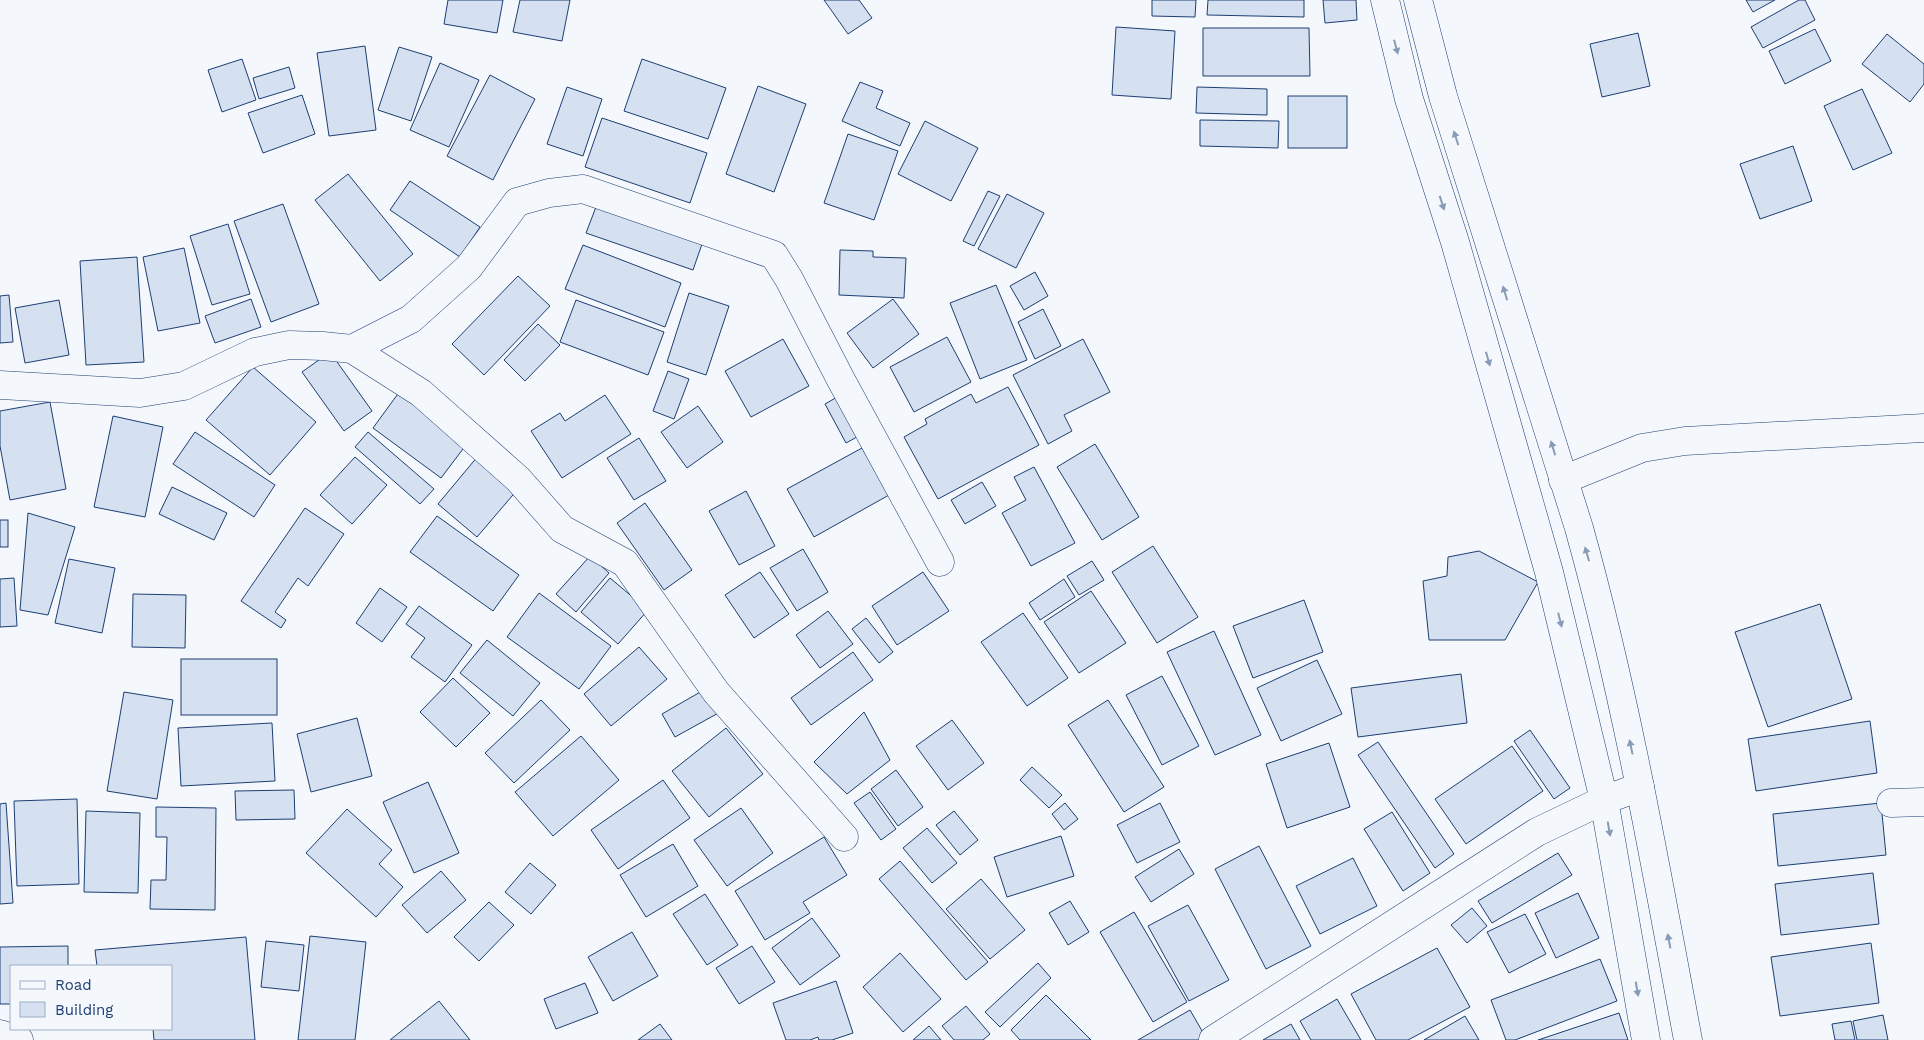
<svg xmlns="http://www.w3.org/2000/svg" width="1924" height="1040" font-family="'Work Sans',sans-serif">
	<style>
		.building { fill: #d5e0f0; stroke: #1d3f73 }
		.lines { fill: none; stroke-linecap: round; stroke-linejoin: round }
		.minor-casing { stroke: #1d3f73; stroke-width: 29 }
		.major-casing { stroke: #1d3f73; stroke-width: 29 }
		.minor { stroke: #f4f7fb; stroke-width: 28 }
		.major { stroke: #f4f7fb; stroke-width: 28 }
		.oneway { fill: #889bb7 }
	</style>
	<rect width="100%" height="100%" fill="#f4f7fb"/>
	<g class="building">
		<polygon points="448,0 503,0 497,33 444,24"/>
		<polygon points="520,0 570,0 562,41 513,32"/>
		<polygon points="824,0 859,0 872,18 848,34"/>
		<polygon points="1152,0 1196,0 1195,17 1152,16"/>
		<polygon points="1208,0 1304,0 1304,17 1207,15"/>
		<polygon points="1323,0 1356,0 1357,20 1325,23"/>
		<polygon points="1746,0 1775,0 1753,12"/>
		<polygon points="1799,0 1805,0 1815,20 1763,48 1751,27"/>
		<polygon points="1116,27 1175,31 1171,99 1112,95"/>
		<polygon points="1203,28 1309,28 1310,76 1203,76"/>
		<polygon points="1815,29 1831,61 1785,84 1769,51"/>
		<polygon points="1638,33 1650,86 1602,97 1590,44"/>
		<polygon points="1887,34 1924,64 1924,84 1910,102 1862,64"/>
		<polygon points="365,46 376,130 329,136 317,53"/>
		<polygon points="399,47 432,57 411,121 378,110"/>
		<polygon points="242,59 256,100 222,112 208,70"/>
		<polygon points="642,59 726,88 708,139 624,111"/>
		<polygon points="440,63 479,80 449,147 410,130"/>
		<polygon points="289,67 295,88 259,99 253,78"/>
		<polygon points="490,75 535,99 493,180 447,156"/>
		<polygon points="860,82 883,91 876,108 910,123 900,146 842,121"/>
		<polygon points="758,86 806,104 774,192 726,174"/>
		<polygon points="567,87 602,99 583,156 547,144"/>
		<polygon points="1197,87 1267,89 1267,115 1196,113"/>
		<polygon points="1862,89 1892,153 1853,170 1824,106"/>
		<polygon points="302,95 315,134 263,153 248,113"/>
		<rect x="1288" y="96" width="59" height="52"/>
		<polygon points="602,118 707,153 690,203 585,167"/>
		<polygon points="1200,120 1279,121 1278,148 1200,146"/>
		<polygon points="925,121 978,148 951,201 898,174"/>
		<polygon points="848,134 898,151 874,220 824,203"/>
		<polygon points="1793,146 1812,201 1760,219 1740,164"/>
		<polygon points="348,174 413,254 380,281 315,200"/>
		<polygon points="410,181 480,227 460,257 390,210"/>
		<polygon points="988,191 1000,196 974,246 963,241"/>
		<polygon points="1007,194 1044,213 1016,268 978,249"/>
		<polygon points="283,204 319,304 271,322 234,221"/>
		<polygon points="596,207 702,244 693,270 586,233"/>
		<polygon points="228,224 250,294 212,305 190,236"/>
		<polygon points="583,245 681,283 665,327 565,289"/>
		<polygon points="184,248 200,323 158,331 143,257"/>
		<polygon points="840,250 873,251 873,257 906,258 904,298 839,295"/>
		<polygon points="137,257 144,362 86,365 80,261"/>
		<polygon points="1035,272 1048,296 1024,310 1010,286"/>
		<polygon points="518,276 550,306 484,375 452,344"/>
		<polygon points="996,285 1027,360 980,379 950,303"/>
		<polygon points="689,293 729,306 706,375 667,362"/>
		<polygon points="9,295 13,342 0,343 0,296"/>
		<polygon points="251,299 261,327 215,343 205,316"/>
		<polygon points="893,299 919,334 873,368 847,333"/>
		<polygon points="59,300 69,355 25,363 15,308"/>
		<polygon points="576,300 664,332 648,375 560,342"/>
		<polygon points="1043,309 1061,346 1035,359 1018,322"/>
		<polygon points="538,324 560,345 525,381 504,360"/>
		<polygon points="947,337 971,382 914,412 890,367"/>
		<polygon points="783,339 809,386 751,417 725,371"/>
		<polygon points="1083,339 1110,392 1064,415 1072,431 1048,444 1013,375"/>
		<polygon points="330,352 372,411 344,431 302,372"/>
		<polygon points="253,367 316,422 270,475 206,420"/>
		<polygon points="668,371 689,379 674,419 653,411"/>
		<polygon points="1008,387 1039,445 938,499 904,437 927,424 925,419 971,394 976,403"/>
		<polygon points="400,391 469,441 441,478 373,428"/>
		<polygon points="844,393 866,432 846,443 825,404"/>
		<polygon points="605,395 631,434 562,478 531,431 560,413 565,421"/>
		<polygon points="50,402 66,489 10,500 0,446 0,411"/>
		<polygon points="698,406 723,442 687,468 661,432"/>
		<polygon points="113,416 163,427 145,517 94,507"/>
		<polygon points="195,432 275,485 254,517 173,464"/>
		<polygon points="368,432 434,489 420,504 355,447"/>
		<polygon points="639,438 666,481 634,500 607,458"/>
		<polygon points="1095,444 1139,517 1102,540 1057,467"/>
		<polygon points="862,448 889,495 814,537 787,489"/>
		<polygon points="478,456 518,489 477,537 438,504"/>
		<polygon points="355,457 387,485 352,524 320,495"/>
		<polygon points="1034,467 1075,543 1031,566 1002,513 1026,500 1014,477"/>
		<polygon points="982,482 996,506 965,524 951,500"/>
		<polygon points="172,487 227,513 214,540 159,514"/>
		<polygon points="746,491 775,546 739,565 709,511"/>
		<polygon points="645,503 692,570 664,590 617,523"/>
		<polygon points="305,508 344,534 308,586 298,578 275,612 286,620 281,628 241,601"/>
		<polygon points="28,513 75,527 48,615 20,610"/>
		<polygon points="437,516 519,575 493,611 410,552"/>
		<rect x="0" y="520" width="8" height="27"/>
		<polygon points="1153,546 1198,617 1157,643 1112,572"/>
		<polygon points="803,549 828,592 797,611 770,568"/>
		<polygon points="1479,551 1538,582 1505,640 1429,640 1423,581 1447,576 1448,557"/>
		<polygon points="590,556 609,573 576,612 556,594"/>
		<polygon points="69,559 115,568 102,633 55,623"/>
		<polygon points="1092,561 1104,580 1079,595 1067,576"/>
		<polygon points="760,572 789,614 754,638 725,595"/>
		<polygon points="923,572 949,611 897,645 872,606"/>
		<polygon points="14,578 17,626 0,627 0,579"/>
		<polygon points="610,578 648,610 618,644 581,612"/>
		<polygon points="1064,579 1075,597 1040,620 1029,603"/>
		<polygon points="380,588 407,607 382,642 356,623"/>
		<polygon points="1091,591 1126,643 1079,673 1044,622"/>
		<polygon points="539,593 611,646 579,689 507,637"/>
		<polygon points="133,594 186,595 185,648 132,647"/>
		<polygon points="1304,600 1323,652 1253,678 1233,626"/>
		<polygon points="1820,604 1852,699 1768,727 1735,632"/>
		<polygon points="419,606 472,645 445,682 411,657 425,638 406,624"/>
		<polygon points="828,611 853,644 820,668 796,635"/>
		<polygon points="1023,613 1068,678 1027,706 981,642"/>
		<polygon points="866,618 893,652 879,663 852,629"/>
		<polygon points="1214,631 1261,735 1215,755 1167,652"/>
		<polygon points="487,640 540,683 513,716 460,673"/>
		<polygon points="639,647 667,679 611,726 584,694"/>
		<polygon points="853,652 873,680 811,725 791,698"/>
		<rect x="181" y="659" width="96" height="56"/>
		<polygon points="1317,660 1342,714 1281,741 1257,688"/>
		<polygon points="1461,674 1467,723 1358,737 1351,688"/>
		<polygon points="1162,676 1199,746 1162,765 1126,695"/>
		<polygon points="453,678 490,713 456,747 420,712"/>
		<polygon points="709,687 722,711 675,737 662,714"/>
		<polygon points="124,692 173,700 157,799 107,791"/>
		<polygon points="541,700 570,730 514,783 485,753"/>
		<polygon points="1108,700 1164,787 1124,812 1068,725"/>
		<polygon points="864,712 890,760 847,794 814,762"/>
		<polygon points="357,718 372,776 311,792 297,734"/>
		<polygon points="952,720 984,763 948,790 916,746"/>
		<polygon points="1870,721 1877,773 1756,791 1748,739"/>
		<polygon points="272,723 275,781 181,786 178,728"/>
		<polygon points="726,728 763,774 709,817 672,771"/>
		<polygon points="1530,730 1570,788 1554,799 1514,741"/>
		<polygon points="581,736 619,780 553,836 515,792"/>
		<polygon points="1378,742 1454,854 1435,868 1358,755"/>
		<polygon points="1329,743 1350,807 1287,828 1266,764"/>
		<polygon points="1512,746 1543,791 1466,844 1435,799"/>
		<polygon points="1032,767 1062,795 1049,808 1020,780"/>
		<polygon points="896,770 923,807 898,826 871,789"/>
		<polygon points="663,780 690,818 618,869 591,830"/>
		<polygon points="428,782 459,853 414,873 383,802"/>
		<polygon points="294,790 295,819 236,820 235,791"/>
		<polygon points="870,792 896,829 881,840 854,803"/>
		<polygon points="77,799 79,884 17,886 14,801"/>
		<polygon points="6,803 13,903 0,904 0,804"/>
		<polygon points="1065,803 1078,819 1064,830 1052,814"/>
		<polygon points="1160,803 1180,842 1137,863 1117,825"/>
		<polygon points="1881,803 1886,855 1778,866 1773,814"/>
		<polygon points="156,807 216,808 215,910 150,909 151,880 166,880 167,837 156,837"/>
		<polygon points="741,808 773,853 727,886 694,840"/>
		<polygon points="347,809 392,850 379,864 403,887 376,917 306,853"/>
		<polygon points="86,811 140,813 138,893 84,892"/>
		<polygon points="954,811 978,840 960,855 936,825"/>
		<polygon points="1392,812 1430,873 1403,891 1364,829"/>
		<polygon points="927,828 957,863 932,883 903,848"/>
		<polygon points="1061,836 1074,876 1007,897 994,857"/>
		<polygon points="824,837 847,875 803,902 810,913 765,940 735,891"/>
		<polygon points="673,844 698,886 646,917 620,875"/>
		<polygon points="1259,846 1311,946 1266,969 1215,869"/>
		<polygon points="1179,849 1194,874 1151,902 1135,877"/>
		<polygon points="1558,853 1572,875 1492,923 1478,901"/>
		<polygon points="1353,858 1377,906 1320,934 1296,886"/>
		<polygon points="900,861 988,962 966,980 879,879"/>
		<polygon points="530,863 556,885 531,914 505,892"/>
		<polygon points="441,871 466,900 427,933 402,905"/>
		<polygon points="1873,873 1879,924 1781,935 1775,884"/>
		<polygon points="981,879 1025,930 990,959 946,909"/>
		<polygon points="1578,893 1599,938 1556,958 1535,913"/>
		<polygon points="705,894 738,945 707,965 673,914"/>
		<polygon points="1070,901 1089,932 1068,945 1049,913"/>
		<polygon points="489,902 514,925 479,961 454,937"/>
		<polygon points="1188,905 1229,980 1189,1001 1148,926"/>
		<polygon points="1472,908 1487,926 1467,943 1451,925"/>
		<polygon points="1134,912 1187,1002 1153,1022 1100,932"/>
		<polygon points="1525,914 1546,954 1509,973 1487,932"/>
		<polygon points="812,918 840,956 800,985 772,948"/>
		<polygon points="632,932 658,976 613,1001 588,957"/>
		<polygon points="310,936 366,942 355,1040 298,1040"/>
		<polygon points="246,937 255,1040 154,1040 153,1029 171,1029 171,966 97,966 95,950"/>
		<polygon points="266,941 304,945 299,991 261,987"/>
		<polygon points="1871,943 1879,1003 1780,1016 1771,957"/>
		<polygon points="68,946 68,966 11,966 11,1004 0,1004 0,947"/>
		<polygon points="752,946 775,982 739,1004 716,968"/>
		<polygon points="1437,948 1470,1007 1408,1040 1376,1040 1351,994"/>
		<polygon points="900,953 941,999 903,1032 863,987"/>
		<polygon points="1600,959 1617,1001 1515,1040 1506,1040 1491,1000"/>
		<polygon points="1038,963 1051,978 1000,1027 985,1012"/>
		<polygon points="836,981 853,1033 832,1040 819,1040 818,1037 810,1040 786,1040 773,1003"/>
		<polygon points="585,983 598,1013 556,1029 544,999"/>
		<polygon points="1046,995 1091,1040 1020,1040 1011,1030"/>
		<polygon points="1337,999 1361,1040 1311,1040 1300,1021"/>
		<polygon points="439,1001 470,1040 390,1040"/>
		<polygon points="966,1006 990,1034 983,1040 954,1040 942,1026"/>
		<polygon points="1190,1010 1205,1036 1199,1040 1138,1040"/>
		<polygon points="1619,1013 1628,1040 1538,1040"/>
		<polygon points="1883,1015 1888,1040 1857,1040 1853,1021"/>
		<polygon points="1465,1016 1479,1040 1424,1040"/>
		<polygon points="1851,1021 1855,1040 1835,1040 1832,1024"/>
		<polygon points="660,1024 672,1040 638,1040"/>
		<polygon points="1291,1024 1300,1040 1263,1040"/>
		<polygon points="929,1026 941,1040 913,1040"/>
	</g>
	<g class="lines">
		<g class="minor-casing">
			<g id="minor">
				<polyline points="352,349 411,319 469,267 517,202 549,193 583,189 774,255 789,279 840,378 940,562"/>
				<polyline points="0,385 140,393 184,386 255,352 289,345 323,346 352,349 421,393 518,479 562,529 625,563 716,692 844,837"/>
				<polyline points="1563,480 1642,448 1685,441 1924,428"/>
				<polyline points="1891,803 1924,802"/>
				<polyline points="0,1034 19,1040"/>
				<polyline points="1213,1040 1537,832 1604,800 1640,787"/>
			</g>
		</g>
		<g class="major-casing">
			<g id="major">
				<polyline points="1385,0 1409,99 1455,242 1549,572 1604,800 1646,1040"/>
				<path d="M1418,0L1443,96L1579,528C1626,696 1656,869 1688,1040"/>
			</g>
		</g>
		<use href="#minor" class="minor"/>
		<use href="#major" class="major"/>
	</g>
	<defs><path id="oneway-solid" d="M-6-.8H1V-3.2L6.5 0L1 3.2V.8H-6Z" transform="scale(1.25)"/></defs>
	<g class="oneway">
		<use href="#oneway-solid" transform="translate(1396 47) rotate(75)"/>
		<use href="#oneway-solid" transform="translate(1456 138) rotate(-108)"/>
		<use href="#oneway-solid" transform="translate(1442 203) rotate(72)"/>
		<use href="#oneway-solid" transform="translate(1505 293) rotate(-107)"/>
		<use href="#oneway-solid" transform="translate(1488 359) rotate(74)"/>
		<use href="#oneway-solid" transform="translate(1553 448) rotate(-107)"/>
		<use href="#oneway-solid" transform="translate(1587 554) rotate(-106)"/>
		<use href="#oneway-solid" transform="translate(1560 620) rotate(76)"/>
		<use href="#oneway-solid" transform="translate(1631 747) rotate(-102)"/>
		<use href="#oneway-solid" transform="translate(1609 829) rotate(80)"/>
		<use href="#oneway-solid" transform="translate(1669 941) rotate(-101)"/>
		<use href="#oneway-solid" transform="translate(1637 989) rotate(80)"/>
	</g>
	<rect x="10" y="965" width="162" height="65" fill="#f4f7fb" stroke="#9eadc5"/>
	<rect x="20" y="981" width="25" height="8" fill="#f4f7fb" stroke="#9eadc5"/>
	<text x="55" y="990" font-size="15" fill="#1d3f73">Road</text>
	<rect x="20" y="1002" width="25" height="15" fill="#d5e0f0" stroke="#9eadc5"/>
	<text x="55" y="1015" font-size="15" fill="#1d3f73">Building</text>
</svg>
